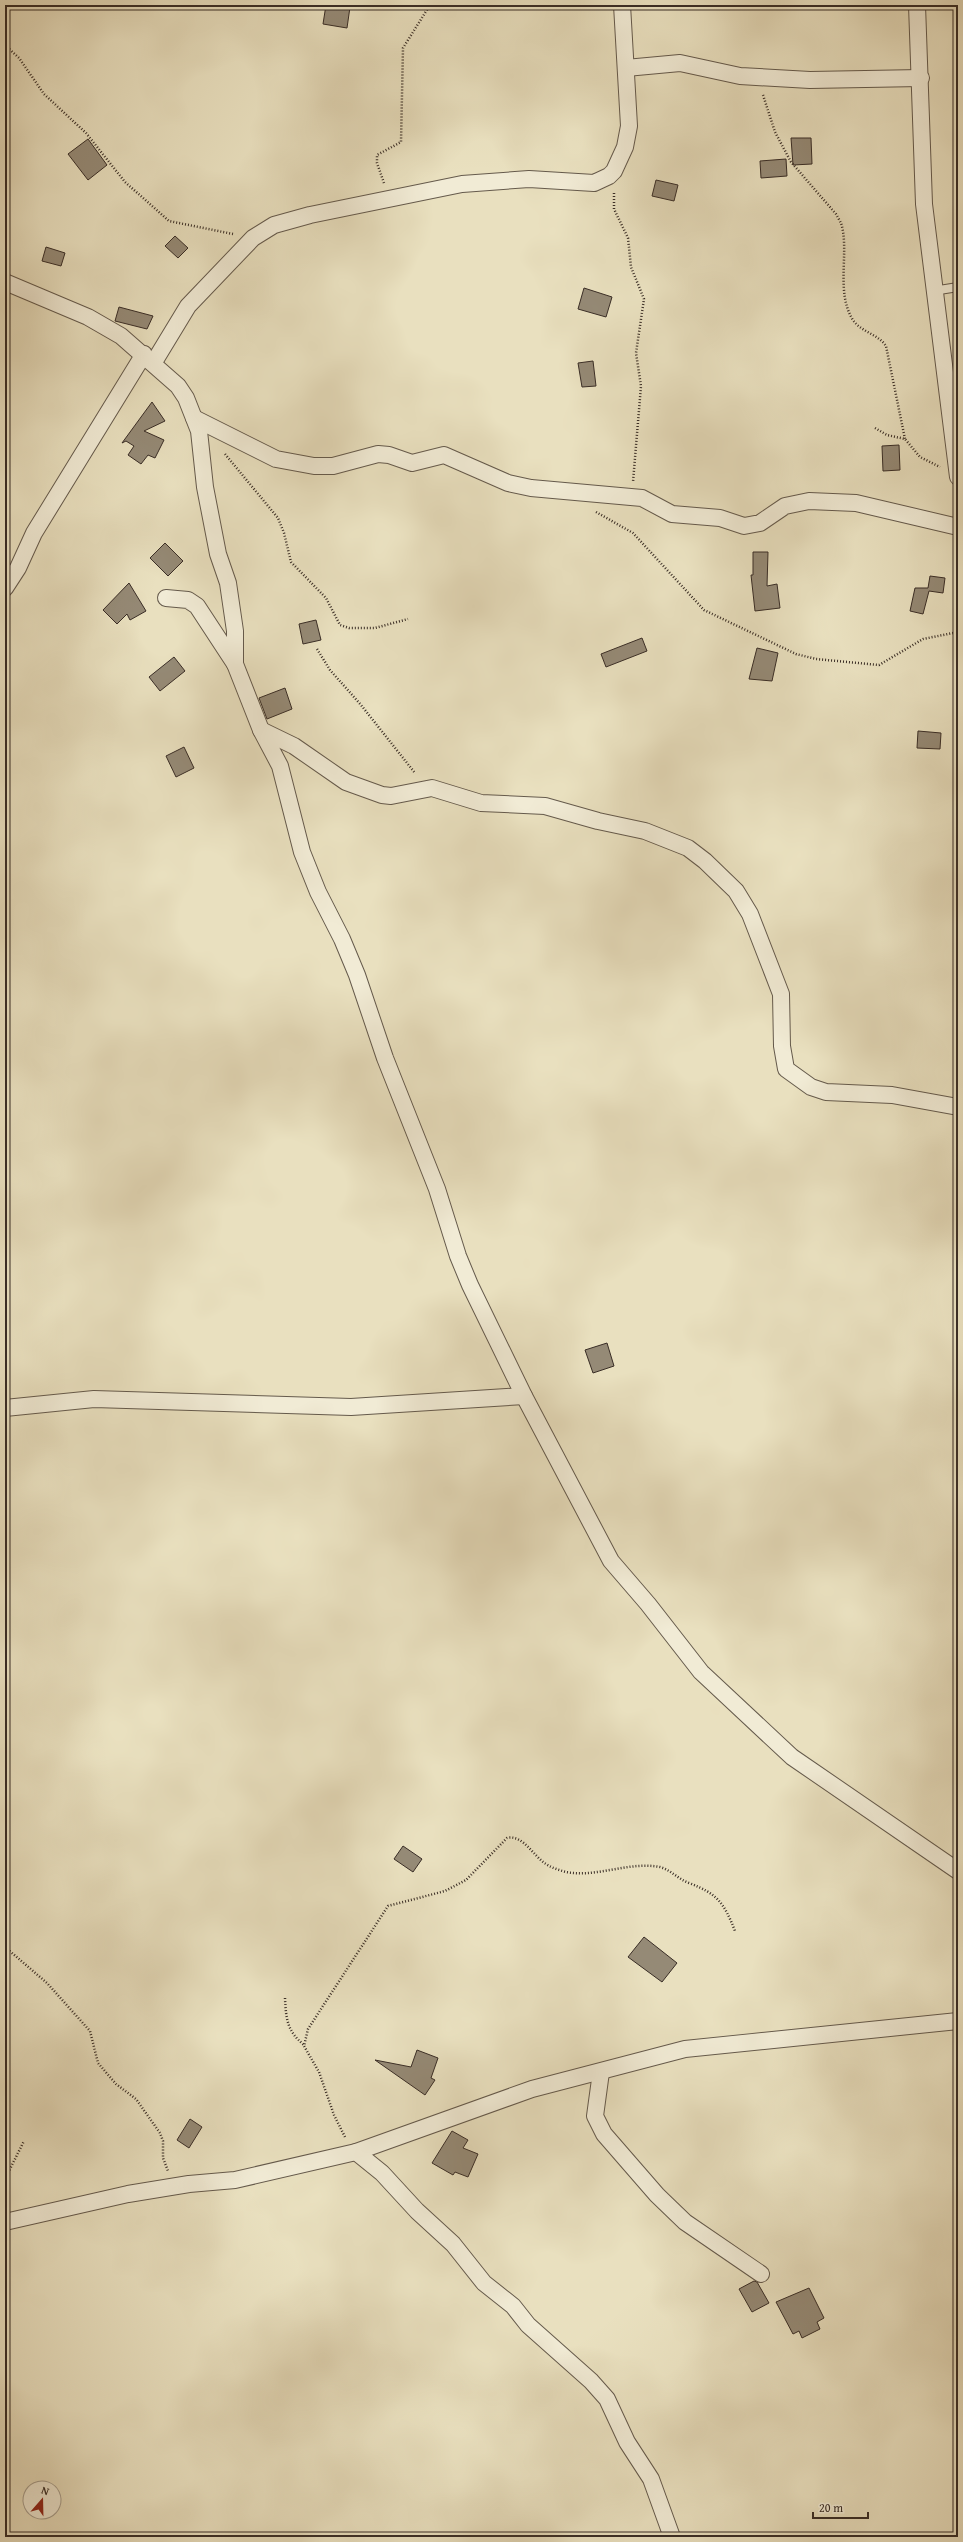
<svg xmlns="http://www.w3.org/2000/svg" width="963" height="2542" font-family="'Gentium Book Plus',serif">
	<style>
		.building { fill: #958a76; stroke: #392d26 }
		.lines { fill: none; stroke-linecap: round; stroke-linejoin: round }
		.lane-casing { stroke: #655a4c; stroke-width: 10 }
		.street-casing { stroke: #655a4c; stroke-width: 18 }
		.path { stroke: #392d26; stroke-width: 2.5; stroke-dasharray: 1 2; stroke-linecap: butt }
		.lane { stroke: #f1ebd5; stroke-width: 8 }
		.street { stroke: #f1ebd5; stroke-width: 16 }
	</style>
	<rect width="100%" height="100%" fill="#e9e0bf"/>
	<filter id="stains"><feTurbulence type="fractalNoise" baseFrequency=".005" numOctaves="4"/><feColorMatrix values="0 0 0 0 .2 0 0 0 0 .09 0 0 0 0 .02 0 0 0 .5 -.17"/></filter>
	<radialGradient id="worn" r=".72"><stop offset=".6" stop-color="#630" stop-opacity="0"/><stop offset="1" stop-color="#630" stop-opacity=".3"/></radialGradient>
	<g class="building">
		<polygon points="326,5 350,7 347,28 323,24"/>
		<polygon points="791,138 811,138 812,164 793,165"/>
		<polygon points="88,139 107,165 88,180 68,154"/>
		<polygon points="786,159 787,176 761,178 760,161"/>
		<polygon points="656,180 678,185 674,201 652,196"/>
		<polygon points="175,236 188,248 178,258 165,246"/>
		<polygon points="46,247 65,253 61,266 42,261"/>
		<polygon points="584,288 612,297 606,317 578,309"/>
		<polygon points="119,307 153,316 147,329 115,321"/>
		<polygon points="593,361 596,386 582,387 578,363"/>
		<polygon points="152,402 165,421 144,431 164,440 155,458 148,455 141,464 128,455 134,446 126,441 122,443"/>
		<polygon points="899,445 900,470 883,471 882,446"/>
		<polygon points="165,543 183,561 168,576 150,558"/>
		<polygon points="753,552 768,552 767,586 777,584 780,608 755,611 751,575 753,575"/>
		<polygon points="930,576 945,578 943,593 929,591 923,614 910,611 915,588 928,588"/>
		<polygon points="129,583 146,611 130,620 127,614 117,624 103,610"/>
		<polygon points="316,620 321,640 303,644 299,624"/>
		<polygon points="642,638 647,651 606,667 601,654"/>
		<polygon points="757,648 778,653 772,681 749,679"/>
		<polygon points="174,657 185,671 160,691 149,677"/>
		<polygon points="285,688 292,709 267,719 259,698"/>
		<polygon points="918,731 941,733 940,749 917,748"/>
		<polygon points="184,747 194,768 176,777 166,756"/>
		<polygon points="607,1343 614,1366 593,1373 585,1350"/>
		<polygon points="403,1846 422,1859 413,1872 394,1859"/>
		<polygon points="644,1937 677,1963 662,1982 628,1957"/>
		<polygon points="417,2050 438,2058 431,2078 435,2080 425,2095 375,2060 411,2067"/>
		<polygon points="190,2119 202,2127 189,2148 177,2140"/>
		<polygon points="452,2131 468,2140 463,2148 478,2154 468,2177 455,2172 453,2175 432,2163"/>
		<polygon points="754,2281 757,2282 769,2303 752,2312 739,2289"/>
		<polygon points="809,2288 824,2318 817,2322 820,2329 802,2338 799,2331 793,2334 776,2302"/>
	</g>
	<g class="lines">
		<g class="lane-casing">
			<polyline id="lane" points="933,291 958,287"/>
		</g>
		<g class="street-casing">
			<g id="street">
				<polyline points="917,5 924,204 958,477"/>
				<polyline points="626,68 680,63 740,76 810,80 921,78"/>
				<polyline points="5,282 88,317 121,336 178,386 186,398 199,431 205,487 218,554 228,583 235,631 235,664 261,730 280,766 302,852 318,892 342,939 357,975 385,1058 437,1189 458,1256 470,1285 524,1396 611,1561 648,1604 701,1672 792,1757 958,1871"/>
				<polyline points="154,362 188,306 253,238 274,225 310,215 462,184 529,179 594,183 609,176 614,171 625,147 629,126 622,5"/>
				<polyline points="194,418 276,459 314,466 333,466 378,454 389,455 412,463 444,455 508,483 531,488 642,498 672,514 720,518 744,526 760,523 785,506 809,501 856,503 958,527"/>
				<polyline points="5,588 18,568 34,533 144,354"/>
				<polyline points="166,598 188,600 197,606 235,664"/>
				<polyline points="261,730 294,746 346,782 382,795 391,796 432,788 481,803 545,806 598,821 645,831 688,848 705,861 736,891 750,914 781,994 782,1046 786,1069 811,1087 826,1092 892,1095 958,1107"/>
				<polyline points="5,1408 94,1399 351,1407 524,1396"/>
				<polyline points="601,2072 595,2116 604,2134 657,2195 685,2222 761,2274"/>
				<polyline points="356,2152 382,2173 417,2211 453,2244 484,2283 513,2306 528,2325 591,2381 607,2399 627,2442 651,2479 672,2537"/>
				<polyline points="5,2222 128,2194 189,2184 235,2180 356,2152 532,2089 685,2049 958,2021"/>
			</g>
		</g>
		<g class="path">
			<polyline points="5,45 19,58 44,94 86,133 125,182 169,221 233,234"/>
			<path d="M763,95L775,132L791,162L836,214L841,223C850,251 835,292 853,320C861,332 878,334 886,346L905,439"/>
			<polyline points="384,183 377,163 377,155 401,142 403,48 430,5"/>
			<polyline points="614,193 614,209 628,238 631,267 644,299 636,353 641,386 633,482"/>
			<polyline points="875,428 887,435 905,439 920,457 940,467"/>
			<polyline points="225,454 278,518 284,533 291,562 326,598 340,625 349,628 375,628 408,619"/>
			<polyline points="596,512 633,533 704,610 796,654 816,659 879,665 923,639 958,632"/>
			<polyline points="317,649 330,670 361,705 415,773"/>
			<polyline points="5,1947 47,1983 90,2031 98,2063 116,2084 136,2099 160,2133 163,2141 163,2158 168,2171"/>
			<path d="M285,1998C286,2019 287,2031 304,2045"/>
			<path d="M345,2137L334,2115L319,2072L304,2046L308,2029L388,1906L445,1891L466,1880L507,1838C523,1834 534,1857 546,1864C552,1868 559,1870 566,1872C597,1878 629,1861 660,1867C671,1870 678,1879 689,1883C718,1894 724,1903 735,1931"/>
			<polyline points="5,2174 9,2171 24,2141"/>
		</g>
		<use href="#lane" class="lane"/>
		<use href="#street" class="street"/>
	</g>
	<rect width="963" height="2542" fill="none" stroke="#e9e0bf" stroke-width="20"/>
	<rect x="6" y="6" width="951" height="2530" fill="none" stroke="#392d26" stroke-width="2"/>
	<rect x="10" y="10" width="943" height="2522" fill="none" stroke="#392d26"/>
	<g transform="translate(42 2500) rotate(20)"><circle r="19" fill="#f1ebd5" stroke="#a79f8f"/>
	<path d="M0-3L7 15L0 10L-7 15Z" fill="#8f2418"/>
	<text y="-6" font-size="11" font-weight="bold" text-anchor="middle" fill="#392d26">N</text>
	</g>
	<path d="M813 2512v6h55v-6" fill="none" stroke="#392d26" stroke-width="2"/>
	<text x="819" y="2512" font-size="12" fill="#392d26" stroke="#f1ebd5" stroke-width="3" paint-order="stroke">20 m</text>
	<rect width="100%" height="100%" filter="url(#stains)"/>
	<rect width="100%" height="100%" fill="url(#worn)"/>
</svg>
